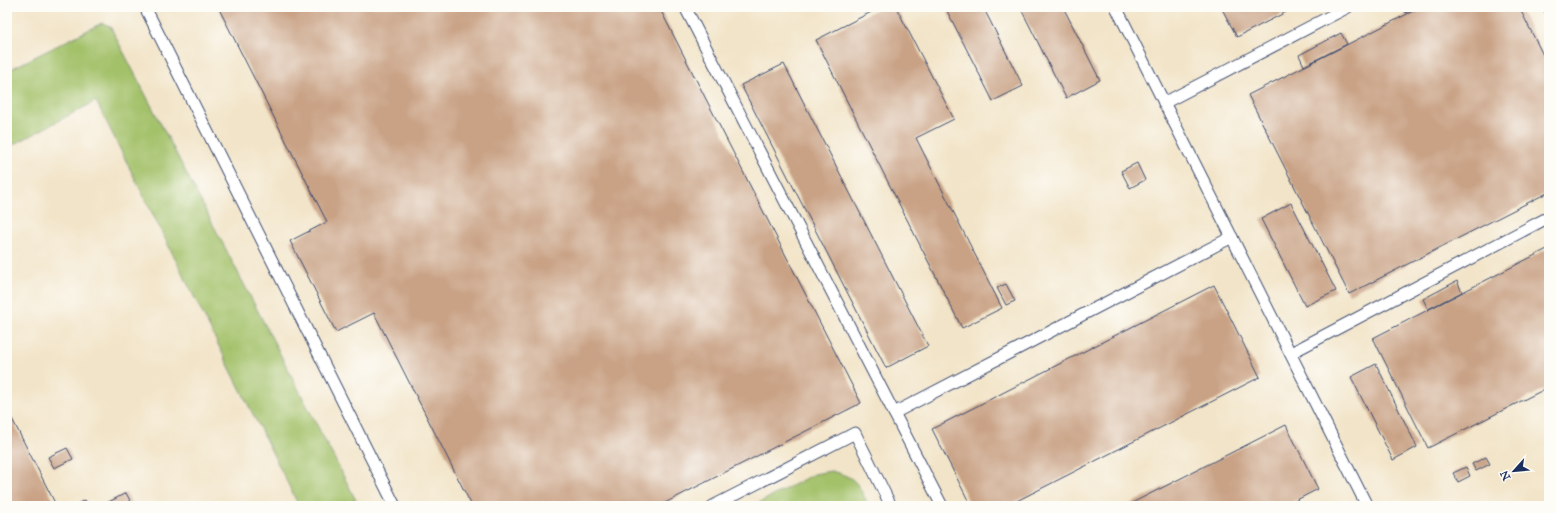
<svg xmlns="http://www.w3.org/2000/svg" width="1556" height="513" font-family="'IM FELL Great Primer',serif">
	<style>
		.green { fill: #a3c169; stroke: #5f7864 }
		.building { fill: #c9a285 }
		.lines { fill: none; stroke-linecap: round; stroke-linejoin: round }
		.lane-casing { stroke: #3b4a6e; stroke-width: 13 }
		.lane { stroke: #fff; stroke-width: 11 }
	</style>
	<rect width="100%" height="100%" fill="#fdfcf7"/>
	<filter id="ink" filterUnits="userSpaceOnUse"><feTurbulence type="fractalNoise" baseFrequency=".025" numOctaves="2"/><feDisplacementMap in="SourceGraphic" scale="8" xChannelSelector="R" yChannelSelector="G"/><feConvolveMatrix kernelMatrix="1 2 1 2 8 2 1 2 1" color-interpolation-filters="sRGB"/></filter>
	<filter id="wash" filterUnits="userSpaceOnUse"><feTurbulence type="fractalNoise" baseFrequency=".012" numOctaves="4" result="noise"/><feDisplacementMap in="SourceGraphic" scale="16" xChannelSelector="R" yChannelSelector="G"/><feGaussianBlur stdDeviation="0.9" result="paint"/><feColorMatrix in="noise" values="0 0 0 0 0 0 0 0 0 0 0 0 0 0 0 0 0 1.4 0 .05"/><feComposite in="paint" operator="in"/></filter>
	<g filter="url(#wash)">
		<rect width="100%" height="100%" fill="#f2e4c8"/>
		<g class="green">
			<polygon points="102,23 110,26 359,506 299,506 96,101 7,148 7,71"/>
			<path d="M831,471C858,478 856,482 869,506H753L814,474Z"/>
		</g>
		<g id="blocks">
			<g class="building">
				<polygon points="218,7 659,7 861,403 659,506 472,506 374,313 336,332 290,241 327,222"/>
				<polygon points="881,7 896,7 954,119 916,138 1002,308 962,328 816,40"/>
				<polygon points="945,7 983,7 1023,86 993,101"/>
				<polygon points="1020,7 1063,7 1100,80 1066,98"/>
				<polygon points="1221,7 1296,7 1237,37"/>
				<polygon points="1402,7 1418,7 1406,13"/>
				<polygon points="1421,7 1519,7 1549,67 1549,192 1349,294 1248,95"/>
				<polygon points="1341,33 1347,44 1304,66 1299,55"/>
				<polygon points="784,64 928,346 886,368 741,85"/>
				<polygon points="1137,163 1145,180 1130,188 1121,171"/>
				<polygon points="1291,203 1336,291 1305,306 1261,219"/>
				<polygon points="1549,248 1549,387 1428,448 1373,338"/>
				<polygon points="1457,281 1462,292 1428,309 1423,299"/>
				<polygon points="1006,284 1015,301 1006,305 997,288"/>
				<polygon points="1214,285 1260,377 1007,506 971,506 932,429"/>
				<polygon points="1376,364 1417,447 1393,460 1351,377"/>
				<polygon points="7,409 56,505 54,506 7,506"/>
				<polygon points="1286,425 1318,489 1285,506 1126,506"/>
				<polygon points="67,448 73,459 54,468 48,457"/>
				<polygon points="1486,457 1490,464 1476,471 1472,464"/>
				<polygon points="1466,467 1470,476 1458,482 1453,473"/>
				<polygon points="126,493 133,506 101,506"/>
				<polygon points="85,500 89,506 73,506"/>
			</g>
		</g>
	</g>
	<g filter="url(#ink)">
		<use href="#blocks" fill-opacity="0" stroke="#3b4a6e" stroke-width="1"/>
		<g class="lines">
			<g class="lane-casing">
				<g id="lane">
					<polyline points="145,7 395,506"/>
					<polyline points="685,7 942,506"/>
					<polyline points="1116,7 1367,506"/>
					<polyline points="1549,7 1549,8"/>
					<polyline points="1164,103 1348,7"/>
					<polyline points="1291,353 1549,217"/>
					<polyline points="894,413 1232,237"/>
					<polyline points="713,506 855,433 891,506"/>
				</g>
			</g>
			<use href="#lane" class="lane"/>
		</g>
	</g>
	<rect width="1556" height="513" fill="none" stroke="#fdfcf7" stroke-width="24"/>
	<g transform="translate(1514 471) rotate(243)" stroke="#fdfcf7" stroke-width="3" paint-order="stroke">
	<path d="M0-3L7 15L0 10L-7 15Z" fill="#1b2f5e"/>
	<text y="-6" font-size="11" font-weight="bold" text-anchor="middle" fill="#1b2f5e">N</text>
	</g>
</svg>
